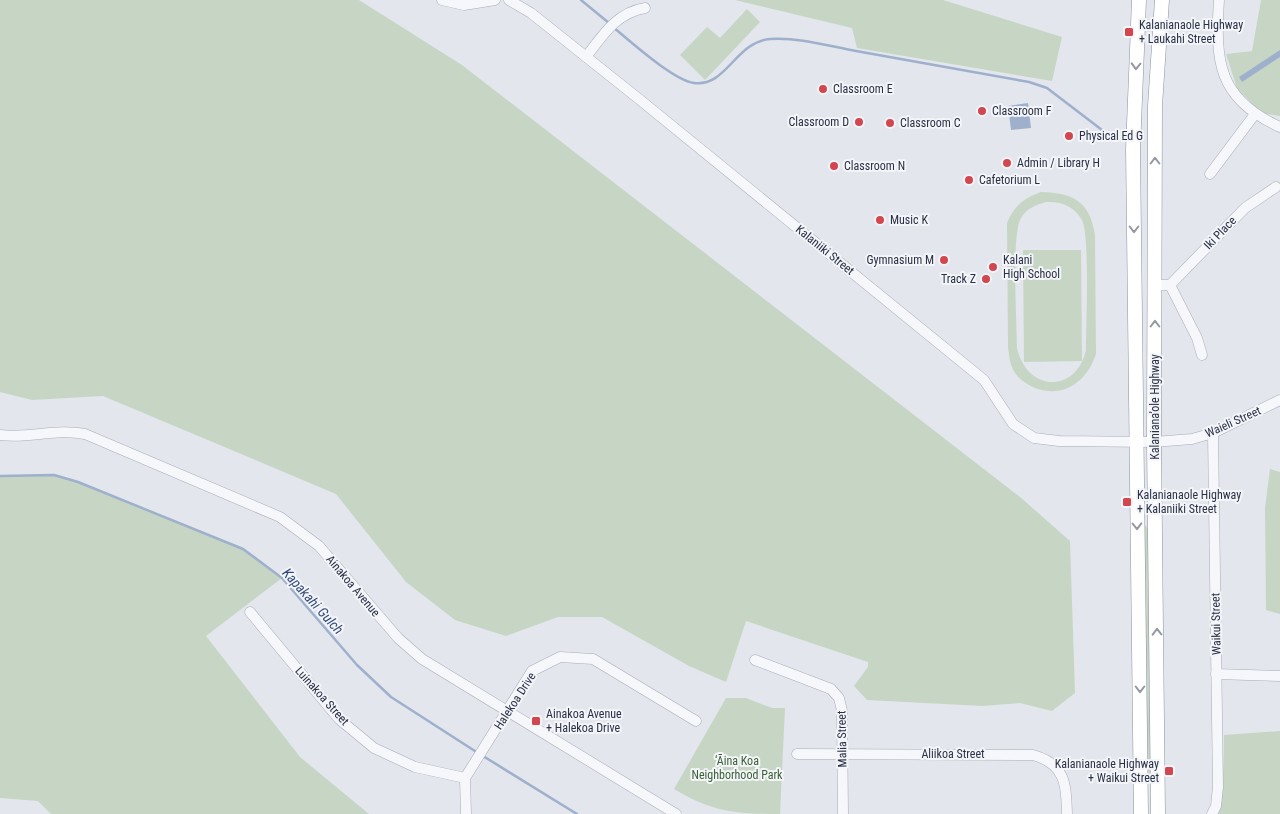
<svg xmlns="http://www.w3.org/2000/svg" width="1280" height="814" font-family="'Roboto Condensed',sans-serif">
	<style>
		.green { fill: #c7d6c4; fill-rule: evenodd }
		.water { fill: #9eb0cc }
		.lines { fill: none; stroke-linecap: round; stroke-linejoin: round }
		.stream { stroke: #9eb0cc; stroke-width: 2.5 }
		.minor-casing { stroke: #a8acb7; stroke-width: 11 }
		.highway-casing { stroke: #8a92a3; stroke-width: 15 }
		.minor { stroke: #f6f7fa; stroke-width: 10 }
		.highway { stroke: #fff; stroke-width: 14 }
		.oneway { stroke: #9498a2 }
		.poi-dot { fill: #d2474f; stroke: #f3f5f9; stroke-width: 2 }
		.labels { text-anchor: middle; stroke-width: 4; stroke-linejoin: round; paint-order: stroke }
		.poi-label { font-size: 12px; fill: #2a3145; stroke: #f3f5f9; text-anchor: start }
		.street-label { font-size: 12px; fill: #2a3145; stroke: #f3f5f9 }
		.park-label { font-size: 12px; fill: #3b6137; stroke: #f3f5f9 }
		.water-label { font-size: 14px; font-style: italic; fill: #334c7a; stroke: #f3f5f9 }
	</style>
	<rect width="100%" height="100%" fill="#e3e6ec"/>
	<g class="green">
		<polygon points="0,0 359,0 462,65 1020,497 1070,541 1075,693 1052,711 1020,703 982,706 867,700 854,686 868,667 868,662 746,621 726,682 689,666 602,617 558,617 506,636 455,620 406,582 336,494 103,396 32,400 0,392"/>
		<polygon points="735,0 943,0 1062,37 1052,81 857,48 852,28"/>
		<polygon points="1261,0 1280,0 1280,116 1261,113 1237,88 1226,54 1252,51"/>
		<polygon points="747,9 760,22 705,80 680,55 707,27 720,38"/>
		<path d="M1041,192C1073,193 1090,201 1095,235L1096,354C1087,382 1062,400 1033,387C1027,384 1019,379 1015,373C1010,365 1009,356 1008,347L1007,223C1014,206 1024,198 1041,192ZM1046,202C1061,201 1074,206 1082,220C1090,236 1086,326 1086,350C1076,394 1027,392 1017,348C1017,323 1011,235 1021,218C1027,208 1036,205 1046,202Z"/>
		<polygon points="1081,250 1082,361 1024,362 1023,250"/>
		<polygon points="1270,469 1280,472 1280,614 1266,610 1265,508"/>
		<polygon points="54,475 78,482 243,549 282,578 206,636 300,757 369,814 51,814 38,801 0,798 0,476"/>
		<polygon points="1144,523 1149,531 1151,770 1149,777 1146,759"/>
		<path d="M726,698H746L772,708H785L780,814C737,814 712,812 674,789Z"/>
		<polygon points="1280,731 1280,814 1218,814 1223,790 1224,735"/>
	</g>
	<g class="water">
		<polygon points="1280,50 1280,57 1242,82 1239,77"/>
		<polygon points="1028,103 1031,128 1011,130 1008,106"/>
	</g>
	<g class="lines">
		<g class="stream">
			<polyline points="581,0 609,23"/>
			<path d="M613,27C630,41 673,80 694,83C727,87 735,42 770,39C798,37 829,46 856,51C914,61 971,72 1029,82L1047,88L1102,130"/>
			<polyline points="0,476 54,475 78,482 243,549 282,578 357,665 391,697 478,753"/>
			<polyline points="483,756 577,814"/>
		</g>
		<g class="minor-casing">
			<g id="minor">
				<polyline points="442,0 464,5 495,0"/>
				<polyline points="509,0 531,13 639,99 984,380 1013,424 1034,438 1059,441 1154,442 1192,439 1213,433 1280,400"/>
				<path d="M1219,0C1215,62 1218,99 1280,127"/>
				<path d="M586,57C603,35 616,13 645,8"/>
				<polyline points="1210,174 1255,114"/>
				<polyline points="1155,285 1170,285 1245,208 1276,187"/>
				<polyline points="1170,285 1197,338 1202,355"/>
				<path d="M0,435C29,439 56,428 85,434L280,517L319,546L398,638L422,659L676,814"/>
				<polyline points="250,612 339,719 374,748 415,767 465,778"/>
				<polyline points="755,660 831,689 839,698 842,711 843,814"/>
				<polyline points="1216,674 1280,676"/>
				<path d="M797,754L1033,755C1066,764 1066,785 1067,814"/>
				<polyline points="466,814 465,778 532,671 560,657 593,659 696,721"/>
				<polyline points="1212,814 1216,806 1218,787 1213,433"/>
			</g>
		</g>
		<g class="highway-casing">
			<g id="highway">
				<polyline points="1139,0 1133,149 1141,814"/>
				<polyline points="1158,814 1154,442 1155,106 1162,0"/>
			</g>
		</g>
		<use href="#minor" class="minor"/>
		<use href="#highway" class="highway"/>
	</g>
	<defs><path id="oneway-chevron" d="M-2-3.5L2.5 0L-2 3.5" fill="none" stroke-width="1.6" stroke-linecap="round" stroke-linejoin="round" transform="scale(1.25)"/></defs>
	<g class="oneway">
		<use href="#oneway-chevron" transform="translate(1136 66) rotate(92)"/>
		<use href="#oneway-chevron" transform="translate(1155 161) rotate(-90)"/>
		<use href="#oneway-chevron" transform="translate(1134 229) rotate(90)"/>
		<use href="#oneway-chevron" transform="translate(1155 324) rotate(-90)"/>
		<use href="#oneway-chevron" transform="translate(1137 526) rotate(89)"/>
		<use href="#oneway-chevron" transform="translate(1157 632) rotate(-91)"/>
		<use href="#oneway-chevron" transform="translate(1140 689) rotate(90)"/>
	</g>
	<g class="poi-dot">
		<rect x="1124" y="27" width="10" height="10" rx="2.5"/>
		<circle cx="823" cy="89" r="5"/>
		<circle cx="982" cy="111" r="5"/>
		<circle cx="859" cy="122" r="5"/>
		<circle cx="890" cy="123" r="5"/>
		<circle cx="1069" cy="136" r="5"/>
		<circle cx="1007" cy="163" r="5"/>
		<circle cx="834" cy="166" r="5"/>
		<circle cx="969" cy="180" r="5"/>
		<circle cx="880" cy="220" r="5"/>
		<circle cx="944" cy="260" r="5"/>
		<circle cx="993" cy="267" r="5"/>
		<circle cx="986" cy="279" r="5"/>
		<rect x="1122" y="497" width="10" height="10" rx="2.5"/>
		<rect x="531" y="716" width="10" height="10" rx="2.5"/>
		<rect x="1164" y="766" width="10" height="10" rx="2.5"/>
	</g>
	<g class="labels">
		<g class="poi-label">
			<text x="1139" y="29">Kalanianaole Highway<tspan x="1139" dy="14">+ Laukahi Street</tspan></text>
			<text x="833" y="93">Classroom E</text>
			<text x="992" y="115">Classroom F</text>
			<text x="849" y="126" text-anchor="end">Classroom D</text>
			<text x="900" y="127">Classroom C</text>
			<text x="1079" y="140">Physical Ed G</text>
			<text x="1017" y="167">Admin / Library H</text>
			<text x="844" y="170">Classroom N</text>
			<text x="979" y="184">Cafetorium L</text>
			<text x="890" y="224">Music K</text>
			<text x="934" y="264" text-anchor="end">Gymnasium M</text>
			<text x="1003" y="264">Kalani<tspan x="1003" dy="14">High School</tspan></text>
			<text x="976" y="283" text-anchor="end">Track Z</text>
			<text x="1137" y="499">Kalanianaole Highway<tspan x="1137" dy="14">+ Kalaniiki Street</tspan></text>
			<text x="546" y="718">Ainakoa Avenue<tspan x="546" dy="14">+ Halekoa Drive</tspan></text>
			<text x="1159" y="768" text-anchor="end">Kalanianaole Highway<tspan x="1159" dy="14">+ Waikui Street</tspan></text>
		</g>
		<g class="street-label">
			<text transform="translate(1220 233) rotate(-46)" y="4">Iki Place</text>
			<text transform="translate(825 250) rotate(39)" y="4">Kalaniiki Street</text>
			<text transform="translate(1155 407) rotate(-90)" y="4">Kalaniana’ole Highway</text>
			<text transform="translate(1233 422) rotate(-24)" y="4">Waieli Street</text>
			<text transform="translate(353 586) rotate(50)" y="4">Ainakoa Avenue</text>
			<text transform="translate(1216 624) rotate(-91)" y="4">Waikui Street</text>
			<text transform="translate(322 696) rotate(48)" y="4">Luinakoa Street</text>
			<text transform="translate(515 701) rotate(-57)" y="4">Halekoa Drive</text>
			<text transform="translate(842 739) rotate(-91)" y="4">Malia Street</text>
			<text x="953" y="758">Aliikoa Street</text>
		</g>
		<g class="park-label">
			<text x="737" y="765">‘Āina Koa<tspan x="737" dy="14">Neighborhood Park</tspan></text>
		</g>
		<g class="water-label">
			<text transform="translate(313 601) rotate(48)" y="5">Kapakahi Gulch</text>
		</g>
	</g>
</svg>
